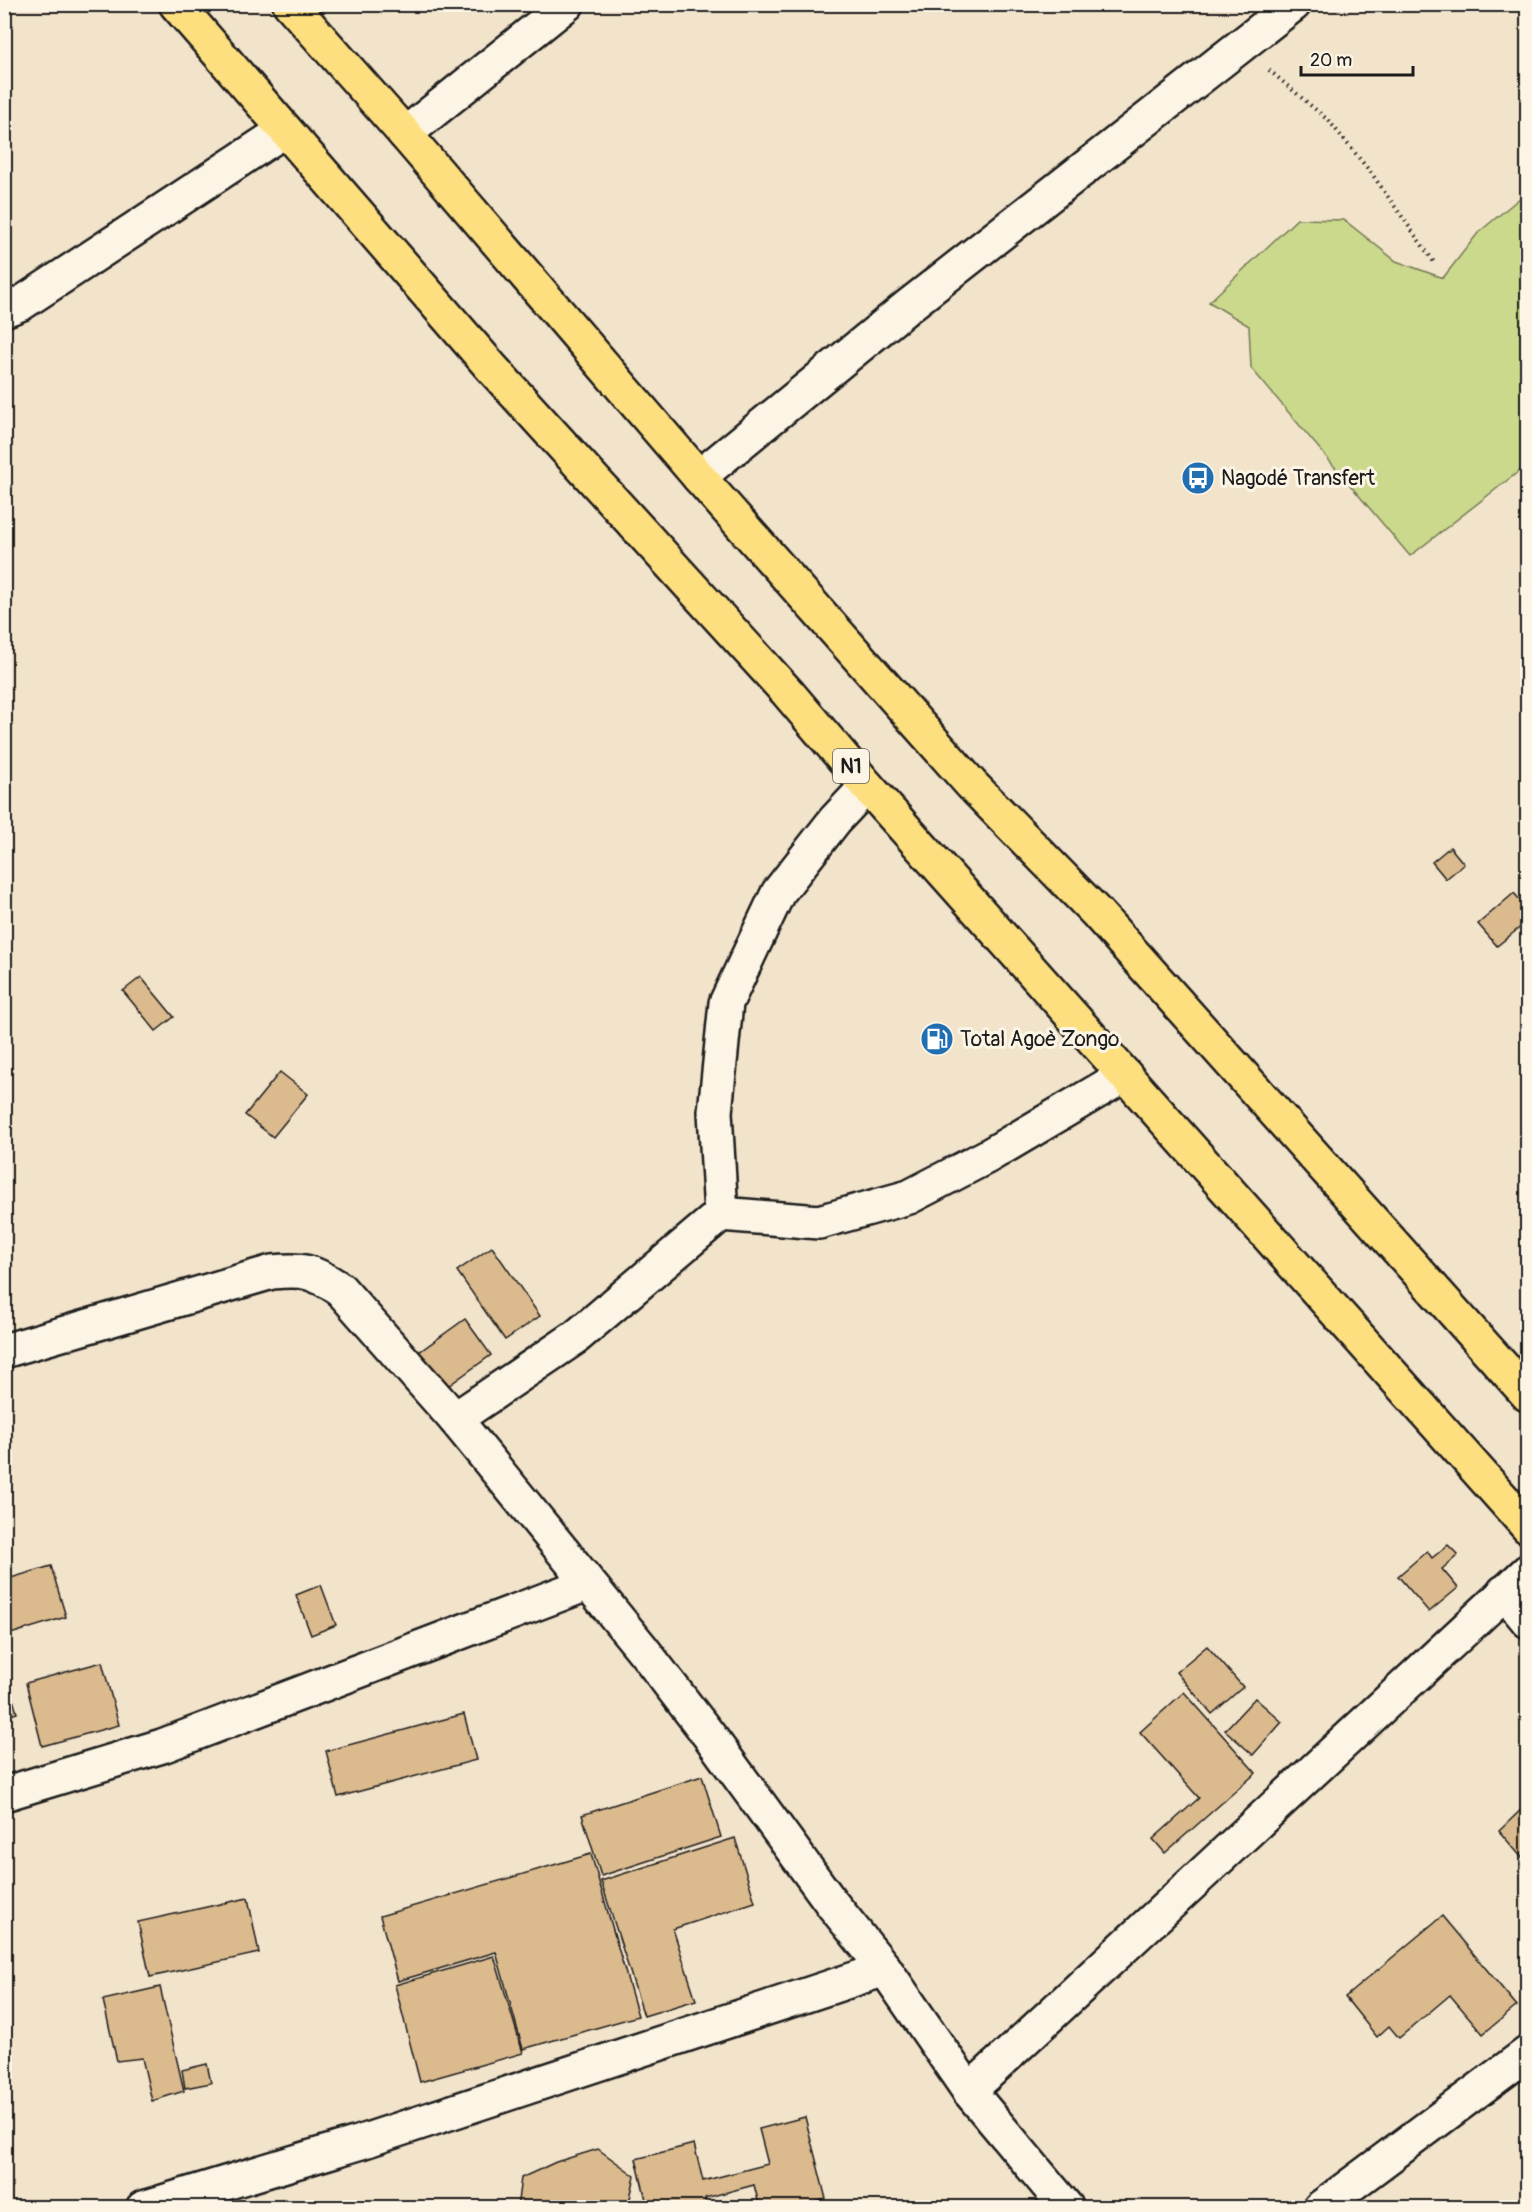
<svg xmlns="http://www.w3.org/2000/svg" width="1532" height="2212" font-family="Pangolin,sans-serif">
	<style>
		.green { fill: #cbd98d; stroke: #747a54; stroke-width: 1.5 }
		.building { fill: #dbba8e; stroke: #1c1c1c; stroke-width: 1.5 }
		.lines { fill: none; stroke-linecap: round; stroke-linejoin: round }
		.minor-casing { stroke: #1c1c1c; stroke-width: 38 }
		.highway-casing { stroke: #1c1c1c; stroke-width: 38 }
		.path { stroke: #1c1c1c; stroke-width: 4; stroke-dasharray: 1.5 4.5; stroke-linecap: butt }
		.minor { stroke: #fcf5e5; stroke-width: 33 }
		.highway { stroke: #fedf80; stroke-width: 33 }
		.labels { text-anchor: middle; stroke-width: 6; stroke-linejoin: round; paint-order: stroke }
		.shield { fill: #fcf5e5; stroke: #5f5d58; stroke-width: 1.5 }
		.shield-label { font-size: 20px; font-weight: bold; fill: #1c1c1c }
		.poi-label { font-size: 21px; fill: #1c1c1c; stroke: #fcf5e5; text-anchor: start }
	</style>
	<rect width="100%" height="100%" fill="#f2e3cb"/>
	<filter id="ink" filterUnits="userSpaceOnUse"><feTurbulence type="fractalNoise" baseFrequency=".0167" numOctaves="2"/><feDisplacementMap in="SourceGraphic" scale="12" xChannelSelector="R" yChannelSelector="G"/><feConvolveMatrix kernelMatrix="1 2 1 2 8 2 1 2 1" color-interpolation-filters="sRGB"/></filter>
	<g filter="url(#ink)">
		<polygon class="green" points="1527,192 1527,465 1410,556 1251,368 1249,326 1209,302 1297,219 1344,220 1396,261 1443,278 1478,233"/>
		<g class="building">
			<polygon points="1450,847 1464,864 1446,879 1432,862"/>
			<polygon points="1514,893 1528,910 1528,921 1497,946 1478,924"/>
			<polygon points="141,977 174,1017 156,1031 123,991"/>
			<polygon points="280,1072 308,1094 273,1137 245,1115"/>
			<polygon points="492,1247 540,1316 505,1340 457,1271"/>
			<polygon points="465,1319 491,1355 441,1391 415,1355"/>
			<polygon points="1448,1545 1458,1555 1442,1569 1458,1588 1429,1612 1398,1576 1427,1551 1432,1558"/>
			<polygon points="51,1566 66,1617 4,1636 4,1580"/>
			<polygon points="321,1585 336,1625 311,1635 296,1595"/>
			<polygon points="1207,1646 1243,1687 1212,1714 1176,1672"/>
			<polygon points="102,1662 119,1725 42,1746 26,1683"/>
			<polygon points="10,1689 17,1713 4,1717 4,1691"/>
			<polygon points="1184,1692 1256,1773 1165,1853 1153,1839 1199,1798 1140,1732"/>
			<polygon points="1255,1698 1282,1722 1253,1755 1225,1730"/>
			<polygon points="464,1714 476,1760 338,1797 326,1751"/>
			<polygon points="702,1776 721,1837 601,1876 582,1815"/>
			<polygon points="1528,1803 1528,1865 1499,1831"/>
			<polygon points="735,1838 755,1902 673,1929 696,2000 644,2016 601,1881"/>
			<polygon points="591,1854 638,2016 523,2049 496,1952 398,1981 380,1916"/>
			<polygon points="248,1898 259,1953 150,1977 138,1922"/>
			<polygon points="1442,1916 1517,2006 1483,2034 1450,1995 1399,2038 1389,2026 1377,2037 1345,1997"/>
			<polygon points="494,1956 523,2053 420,2082 395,1985"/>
			<polygon points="160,1987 184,2091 152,2101 142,2058 117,2061 103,2000"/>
			<polygon points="207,2064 211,2083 185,2088 182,2070"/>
			<polygon points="805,2117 826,2199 794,2208 760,2208 754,2185 705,2198 707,2208 648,2208 636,2159 694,2144 703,2181 768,2164 759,2129"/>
			<polygon points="598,2149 635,2176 630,2198 635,2208 517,2208 521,2178 556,2162"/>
		</g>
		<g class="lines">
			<g class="minor-casing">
				<g id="minor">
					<polyline points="405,134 567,4"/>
					<polyline points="4,310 22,303 285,130"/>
					<polyline points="699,477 907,307 1294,4"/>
					<polyline points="721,1214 715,1112 726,1003 778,893 835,820 867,786"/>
					<path d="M4,1351L272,1272C304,1269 313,1271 340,1289L455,1419L644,1651L711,1738L833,1905L885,1969L969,2091L1067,2208"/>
					<polyline points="455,1419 576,1337 721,1214 819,1222 909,1197 988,1156 1125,1075"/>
					<polyline points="1504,1592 1528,1621"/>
					<polyline points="4,1794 162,1746 587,1584"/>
					<polyline points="969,2091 1528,1571"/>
					<polyline points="143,2208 358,2143 885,1969"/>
					<polyline points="1320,2208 1528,2053"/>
				</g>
			</g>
			<g class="highway-casing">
				<g id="highway">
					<polyline points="176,4 491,367 788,693 867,786 1528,1527"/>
					<polyline points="290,4 405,134 699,477 971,784 1097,913 1528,1395"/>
				</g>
			</g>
			<polyline class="path" points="1269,70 1329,121 1372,174 1434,262"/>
			<use href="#minor" class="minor"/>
			<use href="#highway" class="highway"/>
		</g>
	</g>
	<defs>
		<g id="bus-disc" transform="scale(1.725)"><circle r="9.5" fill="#1f6fb2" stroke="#fcf5e5"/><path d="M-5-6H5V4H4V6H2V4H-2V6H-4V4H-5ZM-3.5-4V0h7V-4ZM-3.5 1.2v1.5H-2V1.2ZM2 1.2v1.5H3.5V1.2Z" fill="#fff"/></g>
		<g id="fuel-disc" transform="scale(1.725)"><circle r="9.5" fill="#1f6fb2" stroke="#fcf5e5"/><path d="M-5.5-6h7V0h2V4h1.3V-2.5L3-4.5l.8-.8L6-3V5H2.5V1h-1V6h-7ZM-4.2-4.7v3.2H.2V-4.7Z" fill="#fff"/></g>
	</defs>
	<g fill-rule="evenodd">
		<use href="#bus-disc" x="1198" y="478"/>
		<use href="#fuel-disc" x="937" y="1039"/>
	</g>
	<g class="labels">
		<rect class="shield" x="833" y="749" width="36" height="34" rx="4.5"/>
		<g class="shield-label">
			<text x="851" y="773">N1</text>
		</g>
		<g class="poi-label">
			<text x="1221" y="485">Nagodé Transfert</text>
			<text x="960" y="1046">Total Agoè Zongo</text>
		</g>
	</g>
	<rect width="1532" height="2212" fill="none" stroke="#fcf5e5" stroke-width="24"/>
	<rect x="12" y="12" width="1508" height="2188" fill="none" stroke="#1c1c1c" stroke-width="2" filter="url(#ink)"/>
	<path d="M1301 66v9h112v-9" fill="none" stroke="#1c1c1c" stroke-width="3"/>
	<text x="1310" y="66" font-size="18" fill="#1c1c1c" stroke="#fcf5e5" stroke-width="4.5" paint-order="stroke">20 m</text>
</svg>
